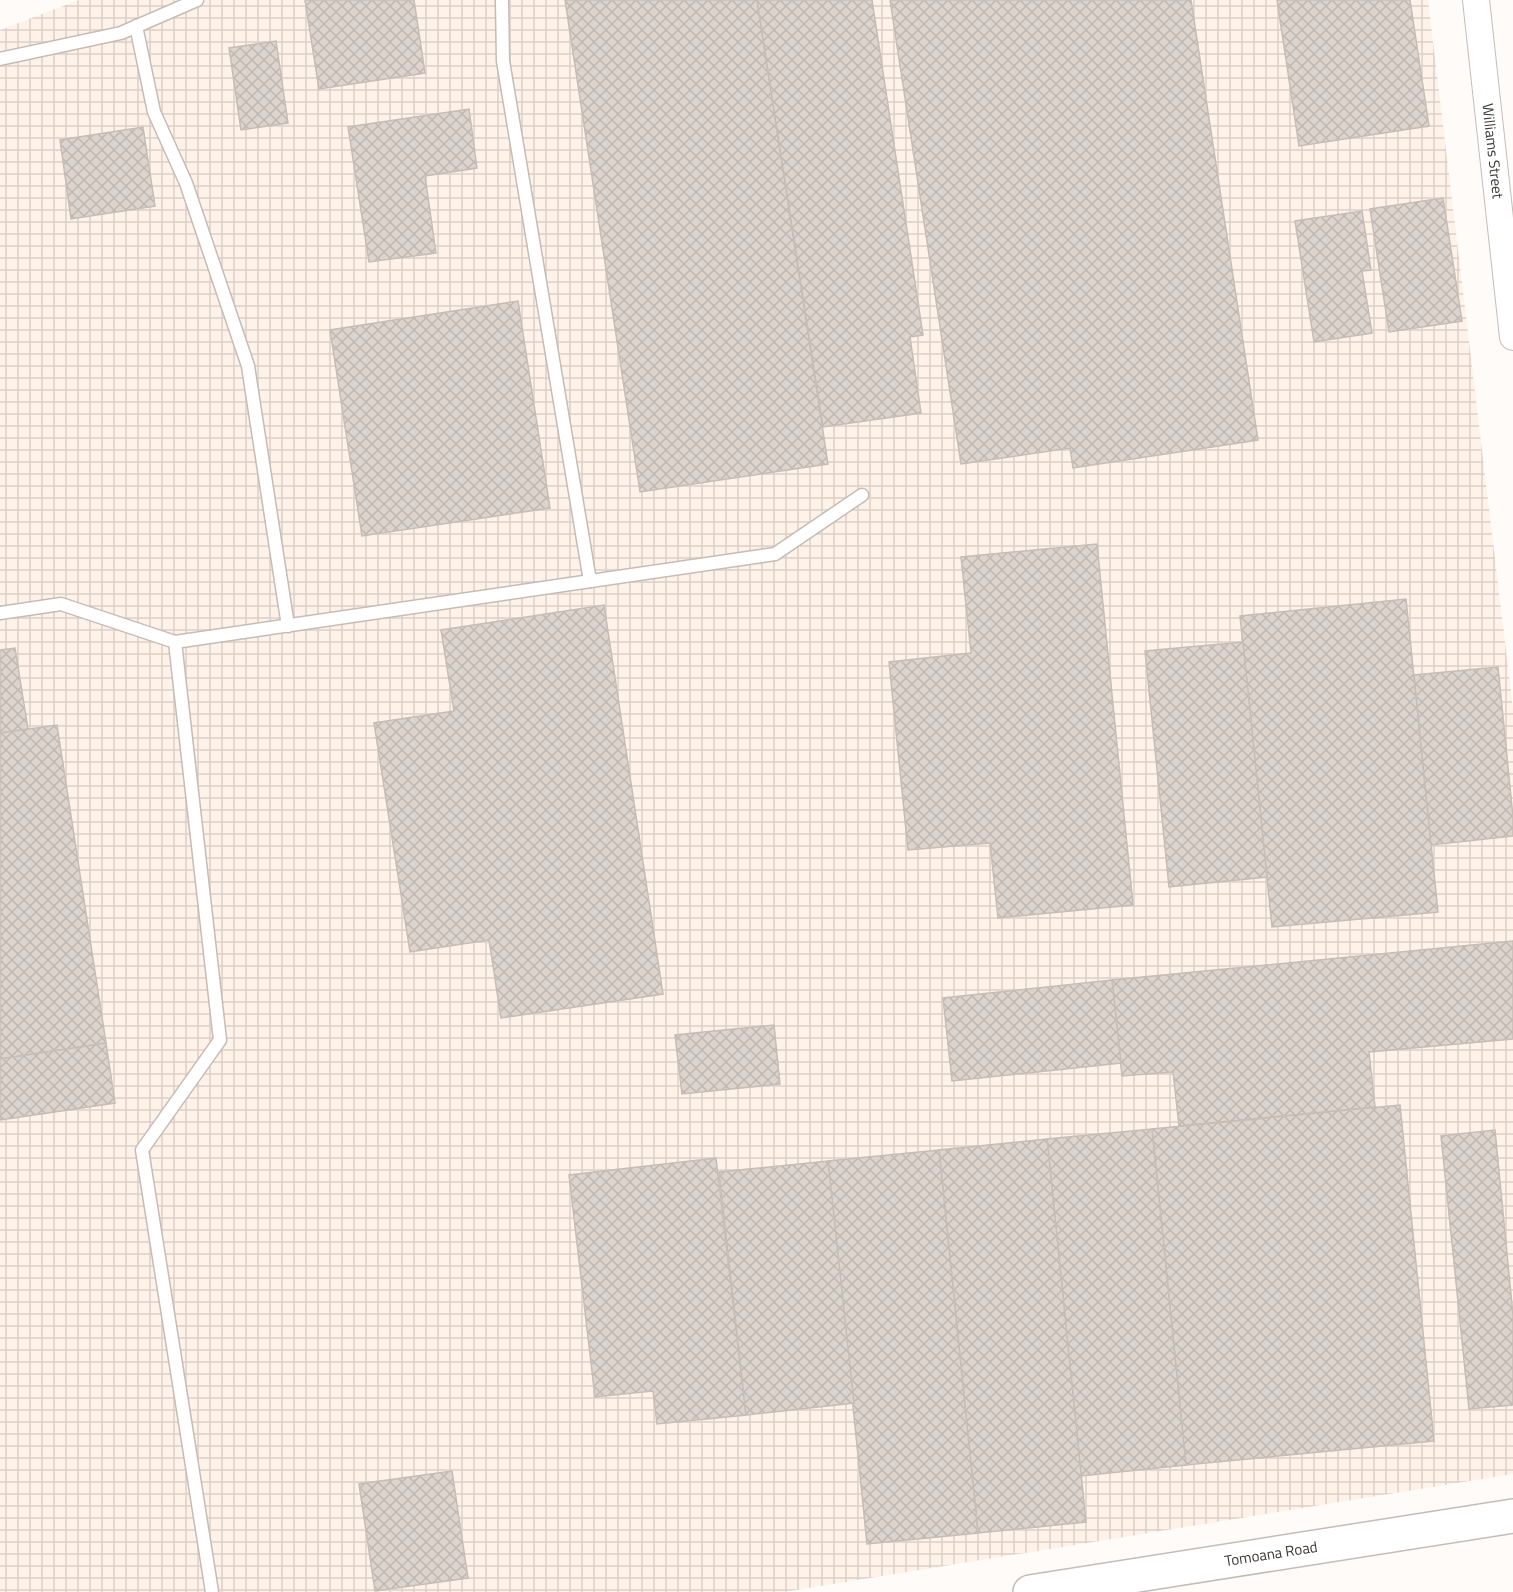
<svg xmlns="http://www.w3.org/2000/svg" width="1513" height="1592" font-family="'Titillium Web',sans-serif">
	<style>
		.industrial { fill: url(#industrial-grid) }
		.building { fill: url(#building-cross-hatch); stroke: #c6bdb6; stroke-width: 1.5 }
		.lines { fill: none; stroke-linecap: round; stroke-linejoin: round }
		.lane-casing { stroke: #c5bcb5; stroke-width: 15 }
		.street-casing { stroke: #c5bcb5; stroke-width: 28 }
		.secondary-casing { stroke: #c5bcb5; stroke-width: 36 }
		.lane { stroke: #fff; stroke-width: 12 }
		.street { stroke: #fff; stroke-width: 26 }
		.secondary { stroke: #fff; stroke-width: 33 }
		.labels { text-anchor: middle; stroke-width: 6; stroke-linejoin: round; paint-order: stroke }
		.street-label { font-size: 15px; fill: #3d3936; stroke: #fff }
	</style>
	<defs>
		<pattern id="industrial-grid" width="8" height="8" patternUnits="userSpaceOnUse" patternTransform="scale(1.5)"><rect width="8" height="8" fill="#fff2e8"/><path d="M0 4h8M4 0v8" fill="none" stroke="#dbd0c8"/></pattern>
		<pattern id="building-cross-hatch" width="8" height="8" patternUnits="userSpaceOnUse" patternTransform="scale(1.5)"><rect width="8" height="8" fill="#ddd4cd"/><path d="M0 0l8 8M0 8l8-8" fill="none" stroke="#bfb7b1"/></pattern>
	</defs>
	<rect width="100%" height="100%" fill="#fefbf8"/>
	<polygon class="industrial" points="79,0 1428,0 1513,709 1513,1474 784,1592 0,1592 0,30"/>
	<g class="building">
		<polygon points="305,0 414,0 425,73 319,89"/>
		<polygon points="565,0 757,0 828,464 640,492"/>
		<polygon points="757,0 872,0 923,335 910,337 921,413 823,427"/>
		<polygon points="890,0 1191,0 1258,440 1073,468 1070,448 961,464"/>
		<polygon points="1277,0 1410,0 1429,126 1299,146"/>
		<polygon points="276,41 288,123 241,130 229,48"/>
		<polygon points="469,109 477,168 425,176 436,253 369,262 348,127"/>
		<polygon points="143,127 155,206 71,219 60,140"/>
		<polygon points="1443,198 1462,321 1389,332 1370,209"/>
		<polygon points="1362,211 1371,270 1362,271 1372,333 1314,342 1295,221"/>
		<polygon points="518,301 550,508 362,536 330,330"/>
		<polygon points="1097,544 1133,905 998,918 990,843 908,850 889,662 971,653 961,557"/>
		<polygon points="1406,599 1438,912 1272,927 1240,616"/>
		<polygon points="604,605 663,994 501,1018 489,940 410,952 374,723 454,711 441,630"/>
		<polygon points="1243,642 1267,877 1169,887 1145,651"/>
		<polygon points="15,648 28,729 0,733 0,650"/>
		<polygon points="1498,667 1513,817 1513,836 1431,845 1414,675"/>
		<polygon points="57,725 106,1043 0,1059 0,733"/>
		<polygon points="1513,941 1513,1039 1369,1052 1375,1107 1179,1126 1173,1072 1122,1076 1112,980"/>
		<polygon points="1112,980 1121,1063 952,1081 943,998"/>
		<polygon points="774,1025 780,1084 682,1094 675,1035"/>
		<polygon points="106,1043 115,1103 0,1120 0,1059"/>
		<polygon points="1400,1105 1434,1441 1186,1465 1152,1129"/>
		<polygon points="1152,1129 1186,1465 1081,1476 1047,1139"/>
		<polygon points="1495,1130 1513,1315 1513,1405 1469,1409 1441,1136"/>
		<polygon points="1047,1139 1086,1522 978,1533 939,1150"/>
		<polygon points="939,1150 978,1533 867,1544 828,1161"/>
		<polygon points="716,1158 746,1415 657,1424 653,1391 595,1397 569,1175"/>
		<polygon points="828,1161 854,1403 746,1415 719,1172"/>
		<polygon points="452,1471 468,1578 375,1591 359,1484"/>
	</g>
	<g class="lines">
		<g class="lane-casing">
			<g id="lane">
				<polyline points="502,0 503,61 590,581"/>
				<polyline points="136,26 154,112 186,183 248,366 288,626"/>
				<polyline points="0,59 121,33 197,0"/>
				<polyline points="0,613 61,604 175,642 220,1040 142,1150 212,1592"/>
				<polyline points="175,642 775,554 862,495"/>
			</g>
		</g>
		<g class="street-casing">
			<g id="street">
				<path id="s1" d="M1476,0L1513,337"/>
			</g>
		</g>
		<g class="secondary-casing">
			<g id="secondary">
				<path id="s2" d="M1030,1592L1513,1516"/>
			</g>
		</g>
		<use href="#lane" class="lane"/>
		<use href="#street" class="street"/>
		<use href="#secondary" class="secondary"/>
	</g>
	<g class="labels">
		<g class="street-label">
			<text dy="5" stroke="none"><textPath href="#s1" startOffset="152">Williams Street</textPath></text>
			<text dy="5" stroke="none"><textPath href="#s2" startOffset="244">Tomoana Road</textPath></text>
		</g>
	</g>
</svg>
